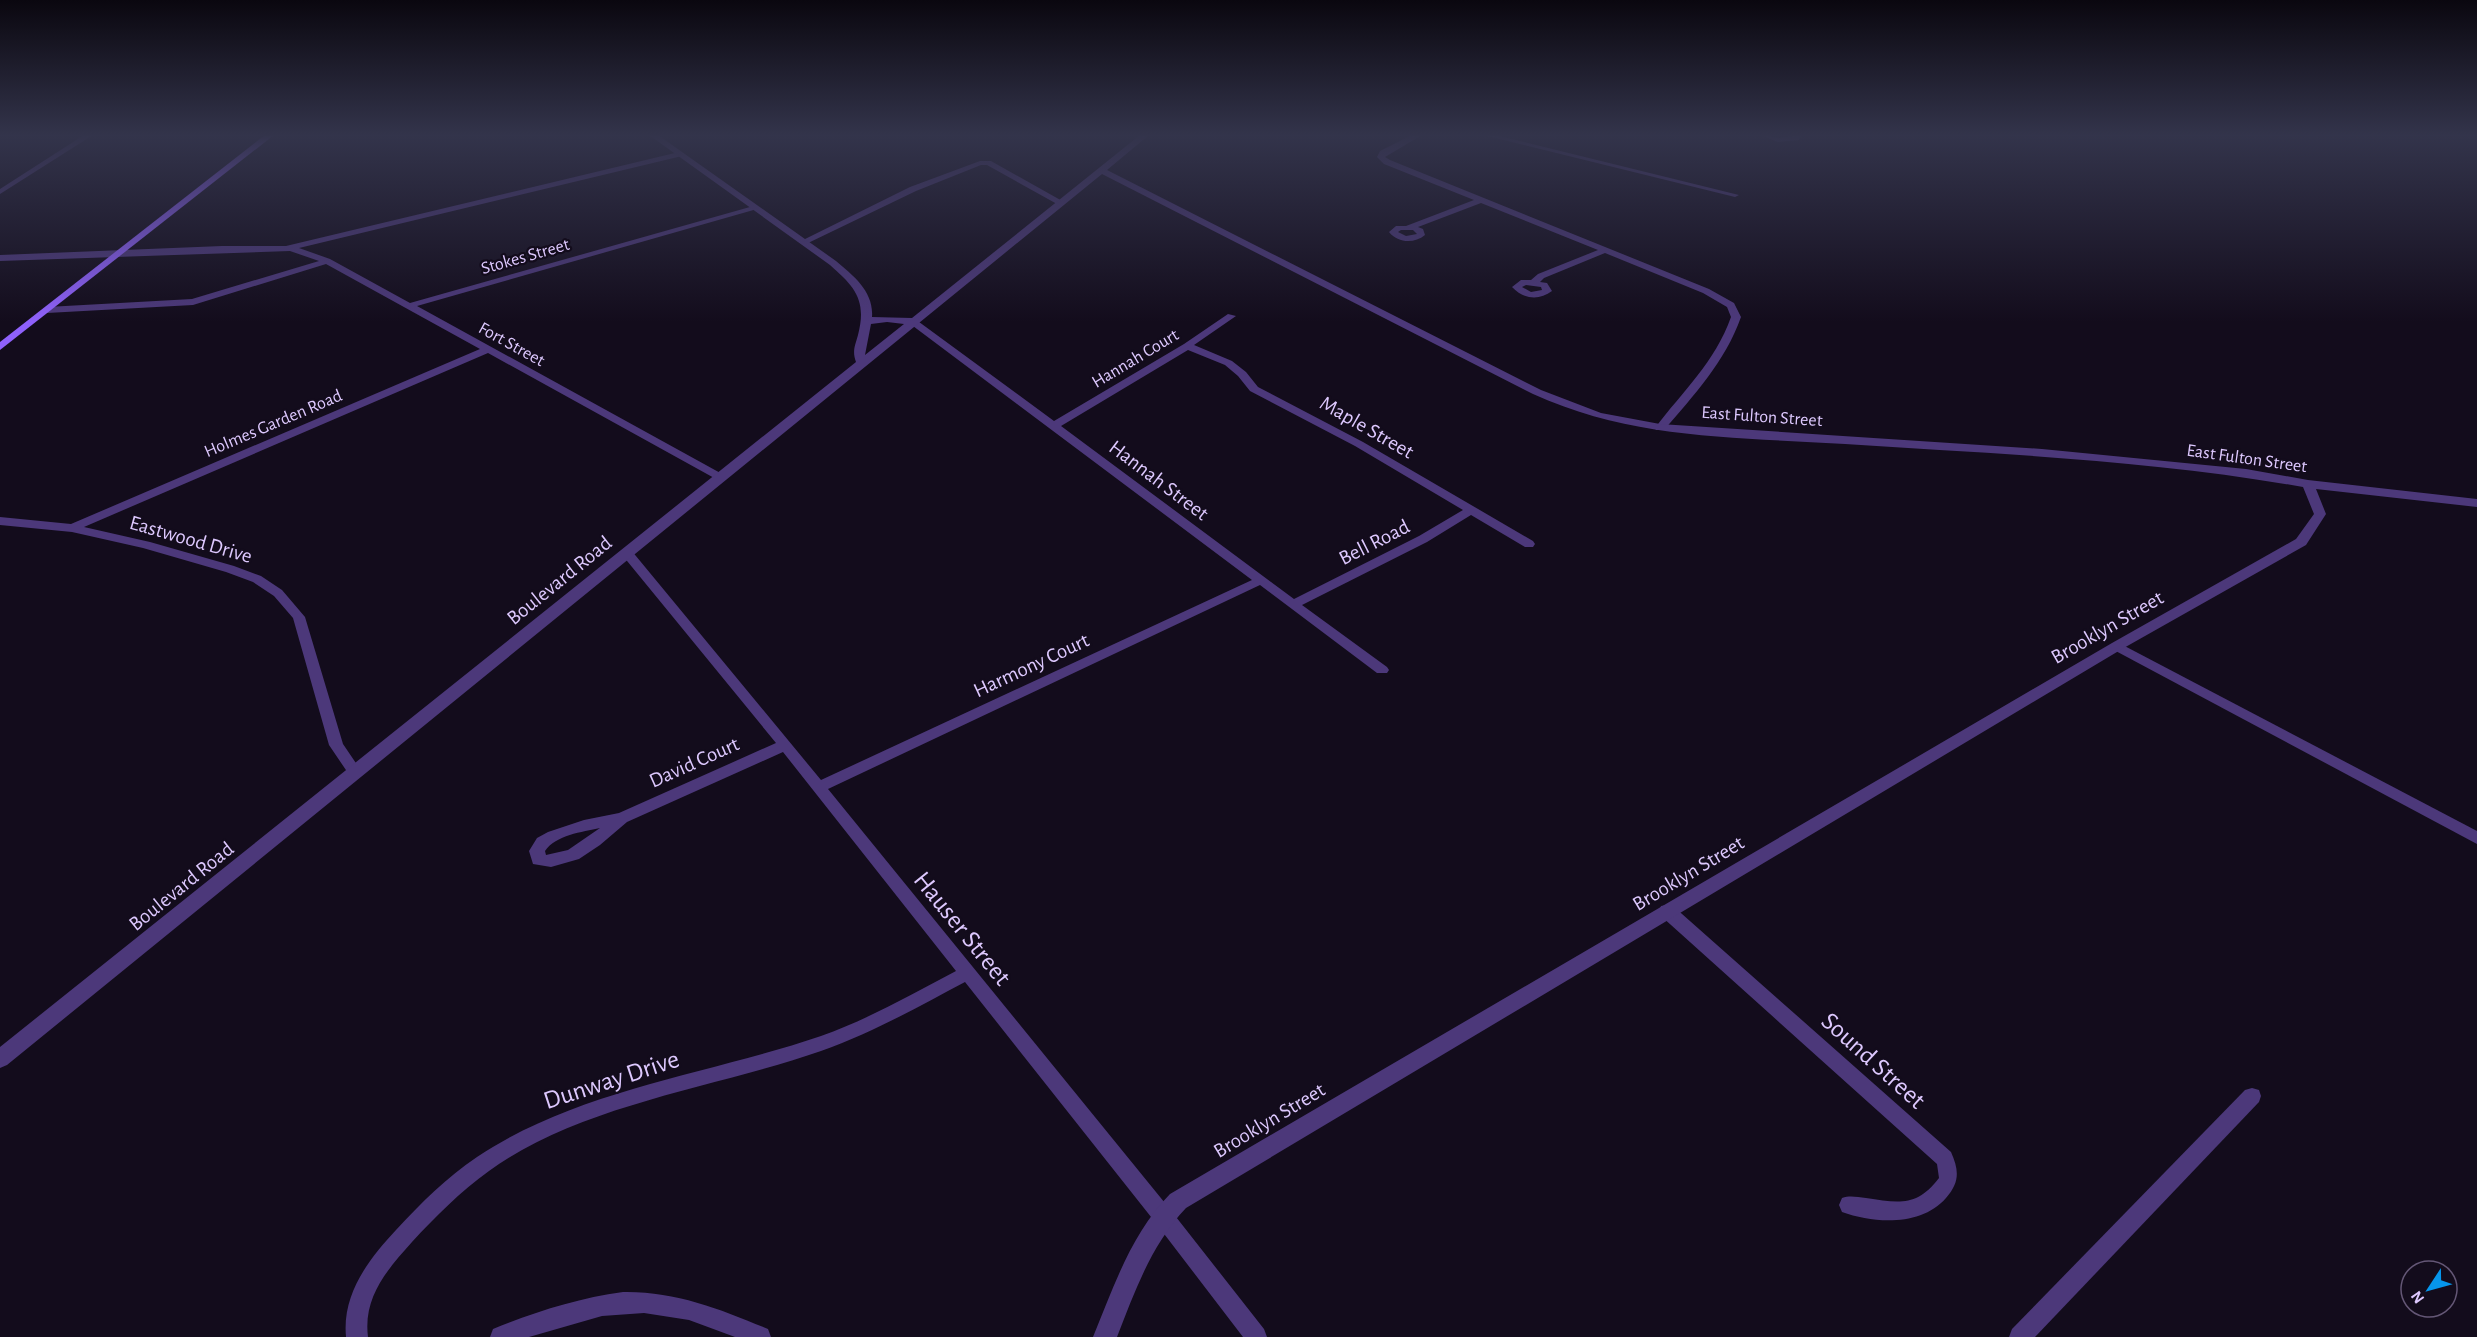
<svg xmlns="http://www.w3.org/2000/svg" width="2477" height="1337" font-family="'Alegreya Sans',sans-serif">
	<style>
		.lines { fill: none; stroke-linecap: round; stroke-linejoin: round }
		.minor { fill: #4c387a; fill-rule: evenodd }
		.tertiary { fill: #4c387a; fill-rule: evenodd }
		.secondary { fill: #8f61fb; fill-rule: evenodd }
		.labels { text-anchor: middle; stroke-width: 4.5; stroke-linejoin: round; paint-order: stroke }
		.far-street-label { font-size: 18px; fill: #ddc8fe; stroke: #130c1c }
		.street-label { font-size: 21px; fill: #ddc8fe; stroke: #130c1c }
		.near-street-label { font-size: 26px; fill: #ddc8fe; stroke: #130c1c }
	</style>
	<rect width="100%" height="100%" fill="#130c1c"/>
	<g class="lines">
		<g class="minor">
			<polygon points="84,135 93,135 0,194 0,189"/>
			<path d="M1412,135H1422L1385,157L1390,160L1709,289L1734,303L1741,317C1725,362 1694,395 1664,430H1656L1655,428C1683,391 1715,362 1731,317L1727,307L1703,293L1605,253L1544,278L1540,282L1547,283L1552,291C1539,301 1523,299 1512,287L1521,280H1531L1538,274L1598,250L1481,203L1418,227L1423,229L1425,235C1414,244 1398,243 1389,232L1396,226H1406L1474,200L1384,164L1377,157L1380,151ZM1401,230H1413L1417,234L1406,236L1398,232ZM1526,285L1541,287L1542,290L1531,292L1522,287Z"/>
			<polygon points="1483,135 1496,135 1739,195 1735,197"/>
			<polygon points="1760,135 1779,138 1801,135 1799,140 1778,142"/>
			<polygon points="679,152 683,154 682,156 299,248 330,259 410,303 757,205 757,209 417,306 724,475 724,479 716,479 488,353 84,527 150,542 234,566 261,576 282,590 305,617 343,744 362,772 360,776 350,776 329,745 293,618 274,596 253,582 226,572 143,548 72,532 0,525 0,517 71,524 480,349 326,264 193,305 47,313 42,310 47,307 192,299 319,261 290,251 0,261 0,255 222,246 286,246"/>
			<polygon points="980,161 991,161 1064,202 1057,204 987,165 981,165 916,191 806,244 799,242 910,187"/>
			<path d="M1228,314L1236,316L1194,345L1232,361L1246,372L1258,387L1363,442L1533,541L1535,544L1533,547H1525L1471,515L1427,542L1302,605L1387,667L1389,670L1387,673H1377L1260,585L828,789L1169,1208L1264,1329L1267,1337H1243L1155,1222L965,982C918,1007 872,1033 821,1051C715,1088 581,1104 489,1171C460,1192 436,1216 412,1242C387,1270 363,1297 368,1337H346C342,1294 368,1260 396,1230C421,1203 446,1178 477,1157C579,1089 707,1075 821,1036C869,1019 912,994 956,971L783,752L627,822L600,845L579,859L551,867L533,864L529,851L537,838L548,832L584,820L619,813L776,743L623,556L621,553L623,550H631L821,780L1252,580L909,323V319H915L1054,421L1184,344ZM1188,350L1225,365L1238,376L1250,391L1355,446L1463,510L1419,536L1294,599L1061,426ZM600,828L568,850L546,855L545,851C556,835 582,832 600,828Z"/>
			<polygon points="2117,642 2477,831 2477,844 2112,649 2110,646"/>
			<path d="M1667,905L1673,906L1951,1152C1959,1170 1960,1182 1946,1198C1922,1226 1875,1224 1842,1212L1839,1205L1842,1198C1850,1195 1857,1197 1866,1198C1899,1203 1917,1207 1939,1178L1937,1164L1661,916L1659,911L1661,906Z"/>
			<polygon points="2252,1088 2259,1090 2261,1096 2259,1102 2035,1337 2009,1337 2012,1329 2245,1090"/>
			<path d="M623,1292C675,1291 720,1309 768,1329L771,1337H735L689,1320L644,1313L602,1316L529,1337H490L493,1329C535,1312 578,1298 623,1292Z"/>
		</g>
		<path class="tertiary" d="M649,135H658L836,261C854,276 874,292 872,317L912,318L1140,135H1149L1107,170L1541,390L1601,413L1660,424L2042,449L2246,469L2308,480L2477,499V507L2316,489L2326,514L2306,545L2122,649L1186,1208C1151,1245 1135,1291 1117,1337H1093C1114,1286 1131,1234 1170,1194L2112,643L2296,539L2314,514L2303,487C2152,460 1998,454 1845,444C1737,437 1634,440 1533,394L1102,174L7,1065L0,1068V1047L856,362C852,351 855,346 858,335C867,300 855,287 830,265ZM887,322L904,324L865,355L871,324Z"/>
		<polygon class="secondary" points="265,135 274,135 0,350 0,342"/>
	</g>
	<linearGradient id="sky" x2="0" y2="1"><stop stop-color="#0a070f"/><stop offset="0.42" stop-color="#33344b"/><stop offset="1" stop-color="#33344b" stop-opacity="0"/></linearGradient>
	<rect width="2477" height="322" fill="url(#sky)"/>
	<g class="labels">
		<g class="far-street-label">
			<text transform="translate(525 256) rotate(-16)" y="6">Stokes Street</text>
			<text transform="translate(512 344) rotate(29)" y="6">Fort Street</text>
			<text transform="translate(1135 358) rotate(-31)" y="6">Hannah Court</text>
			<text transform="translate(1762 416) rotate(4)" y="6">East Fulton Street</text>
			<text transform="translate(273 423) rotate(-23)" y="6">Holmes Garden Road</text>
			<text transform="translate(2247 458) rotate(8)" y="6">East Fulton Street</text>
		</g>
		<g class="street-label">
			<text transform="translate(1367 427) rotate(30)" y="7">Maple Street</text>
			<text transform="translate(1159 480) rotate(37)" y="7">Hannah Street</text>
			<text transform="translate(191 539) rotate(16)" y="7">Eastwood Drive</text>
			<text transform="translate(1374 542) rotate(-27)" y="7">Bell Road</text>
			<text transform="translate(559 580) rotate(-39)" y="7">Boulevard Road</text>
			<text transform="translate(2107 627) rotate(-30)" y="7">Brooklyn Street</text>
			<text transform="translate(1031 665) rotate(-25)" y="7">Harmony Court</text>
			<text transform="translate(694 762) rotate(-24)" y="7">David Court</text>
			<text transform="translate(1688 873) rotate(-31)" y="7">Brooklyn Street</text>
			<text transform="translate(181 886) rotate(-39)" y="7">Boulevard Road</text>
			<text transform="translate(1269 1120) rotate(-31)" y="7">Brooklyn Street</text>
		</g>
		<g class="near-street-label">
			<text transform="translate(963 928) rotate(51)" y="9">Hauser Street</text>
			<text transform="translate(1874 1060) rotate(42)" y="9">Sound Street</text>
			<text transform="translate(611 1079) rotate(-18)" y="9">Dunway Drive</text>
		</g>
	</g>
	<g transform="translate(2429 1289) rotate(234)"><circle r="28" fill="#130c1c" stroke="#645776" stroke-width="1.5"/>
	<path d="M0-4.5L10 22L0 15L-10 22Z" fill="#0696ec"/>
	<text y="-9" font-size="16" font-weight="bold" text-anchor="middle" fill="#ddc8fe">N</text>
	</g>
</svg>
